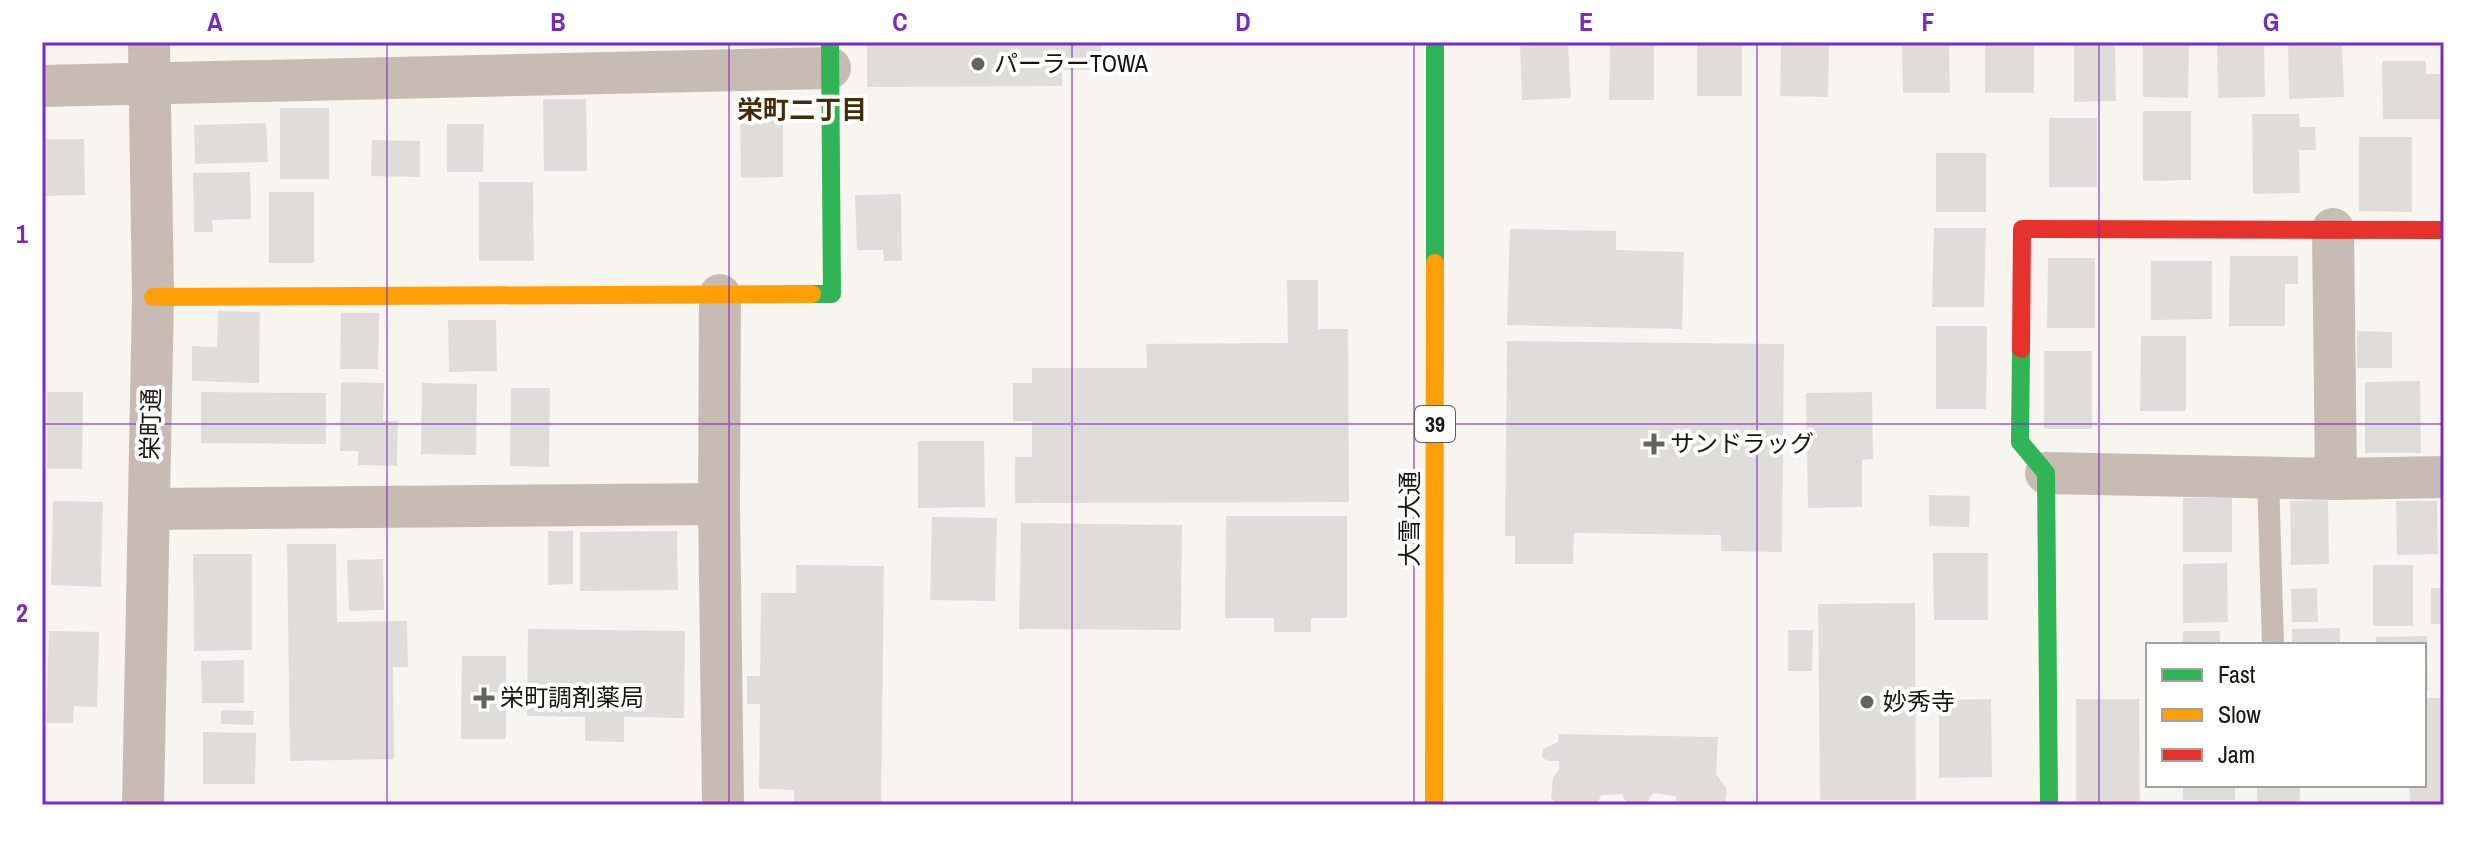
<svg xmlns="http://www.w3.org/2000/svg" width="2486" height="847" font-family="'Archivo Narrow','Noto Sans JP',sans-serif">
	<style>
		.building { fill: #dfdcdb }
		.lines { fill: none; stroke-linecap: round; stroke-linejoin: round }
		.lane { stroke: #c7bbb4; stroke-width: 22 }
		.street { stroke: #c7bbb4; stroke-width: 42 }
		.fast { stroke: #30b455; stroke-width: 18 }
		.slow { stroke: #ff9f0a; stroke-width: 18 }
		.jam { stroke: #e5322d; stroke-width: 18 }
		.grid { fill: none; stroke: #7b2cbf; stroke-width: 2; stroke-opacity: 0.55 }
		.poi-dot { fill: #65635f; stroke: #fff; stroke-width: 3 }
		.labels { text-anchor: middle; stroke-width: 8; stroke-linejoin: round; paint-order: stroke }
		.shield { fill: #fff; stroke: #5c5b58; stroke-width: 2 }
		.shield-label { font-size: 22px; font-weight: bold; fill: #161511 }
		.poi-label { font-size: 24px; fill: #161511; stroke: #fff; text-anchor: start }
		.street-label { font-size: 24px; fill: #161511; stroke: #fff }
		.neighbourhood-label { font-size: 26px; font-weight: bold; fill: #452c09; stroke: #fff }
		.neatline { fill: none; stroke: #7b2cbf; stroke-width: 3 }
		.grid-label { font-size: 26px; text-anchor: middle; font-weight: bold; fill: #7b2cbf }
	</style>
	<rect width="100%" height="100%" fill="#f8f5f0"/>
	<g class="building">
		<polygon points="867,42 1101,42 1101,57 1088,58 1089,70 1062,70 1062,86 867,87"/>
		<polygon points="1610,42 1654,42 1654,100 1609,100"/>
		<rect x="1697" y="42" width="45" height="54"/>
		<polygon points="1781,42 1829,42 1828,97 1780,96"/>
		<polygon points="1902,42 1949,42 1950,93 1903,93"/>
		<rect x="1985" y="42" width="49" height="51"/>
		<polygon points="2074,42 2115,42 2116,101 2074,102"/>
		<polygon points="2143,42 2189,42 2188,98 2143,97"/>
		<polygon points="2217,42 2264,42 2265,97 2218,98"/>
		<polygon points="2288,42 2342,42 2344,97 2289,99"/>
		<polygon points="1568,43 1571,98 1522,100 1520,46"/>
		<polygon points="2382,61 2426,61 2426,74 2440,74 2440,119 2383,119"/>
		<polygon points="543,99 586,99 587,171 544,171"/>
		<rect x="280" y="108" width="49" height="71"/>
		<polygon points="740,109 783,109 783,177 741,178"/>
		<polygon points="2143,111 2191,111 2191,180 2143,181"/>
		<polygon points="2252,114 2299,114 2300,127 2315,127 2316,150 2299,150 2300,193 2253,194"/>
		<rect x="2049" y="118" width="48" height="69"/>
		<polygon points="266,123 268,162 195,164 194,125"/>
		<polygon points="447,124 484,124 483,172 447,172"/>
		<polygon points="2359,137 2412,137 2412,212 2359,211"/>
		<polygon points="42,139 84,139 85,195 42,196"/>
		<polygon points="372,140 420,141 420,177 371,176"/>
		<rect x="1936" y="153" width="50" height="59"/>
		<polygon points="250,172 251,219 212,220 213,232 194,232 193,173"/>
		<polygon points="479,182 533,182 534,261 479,261"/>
		<rect x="269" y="192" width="45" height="71"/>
		<polygon points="901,194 902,261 884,261 883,250 857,250 855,195"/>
		<polygon points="1934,228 1986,228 1984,307 1932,307"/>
		<polygon points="1510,229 1616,231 1616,250 1684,252 1682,329 1507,325"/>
		<polygon points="2230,256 2298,256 2298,284 2285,284 2285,326 2229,326"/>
		<polygon points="2048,258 2095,258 2095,328 2047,328"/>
		<polygon points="2151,261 2212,261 2212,319 2151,320"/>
		<polygon points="1287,280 1318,280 1318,329 1348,329 1349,502 1015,503 1015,457 1032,457 1032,421 1013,421 1013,383 1032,383 1032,368 1147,368 1146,344 1288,343"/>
		<polygon points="218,311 260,312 259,383 192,381 192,346 217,347"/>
		<polygon points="341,313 379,313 378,369 340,369"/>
		<polygon points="448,320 496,320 497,371 449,372"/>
		<polygon points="1936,326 1987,326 1986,409 1936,409"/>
		<polygon points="2357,331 2392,332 2392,368 2357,368"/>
		<polygon points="2141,336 2186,336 2186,411 2140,411"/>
		<polygon points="1507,341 1784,344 1782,552 1721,551 1721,535 1574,533 1573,564 1515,564 1515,536 1505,536"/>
		<rect x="2044" y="351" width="48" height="78"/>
		<polygon points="2420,381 2421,453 2365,453 2365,382"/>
		<polygon points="341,382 384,383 383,421 398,421 397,466 358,465 358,451 340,451"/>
		<polygon points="422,383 477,384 476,455 421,454"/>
		<polygon points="511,388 550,388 549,467 510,466"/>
		<polygon points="47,392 83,392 82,469 47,469"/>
		<polygon points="201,392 326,393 326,444 201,443"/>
		<polygon points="1872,392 1873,459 1862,460 1862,507 1808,508 1806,393"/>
		<polygon points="918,441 984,441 985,507 918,508"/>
		<polygon points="1929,495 1970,496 1969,527 1929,526"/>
		<rect x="2183" y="498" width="49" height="54"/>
		<polygon points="2328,500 2329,564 2291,565 2290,501"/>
		<polygon points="53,501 103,502 101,587 51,585"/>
		<polygon points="2396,501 2437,501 2438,554 2397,555"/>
		<polygon points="1226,516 1347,516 1347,618 1311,618 1311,632 1274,632 1274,618 1225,618"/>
		<polygon points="932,517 997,518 995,601 930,600"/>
		<polygon points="1021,523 1182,525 1181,630 1019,629"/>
		<polygon points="548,531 573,531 573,584 548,585"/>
		<polygon points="677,531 678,590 580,591 580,532"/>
		<polygon points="287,544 336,544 337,622 407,621 408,667 393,667 394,759 290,761"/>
		<polygon points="1933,553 1988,553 1988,620 1934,620"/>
		<polygon points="193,554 252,554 252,650 194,651"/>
		<polygon points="383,559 384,610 349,611 347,560"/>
		<polygon points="2227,563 2228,622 2183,623 2183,564"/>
		<polygon points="796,565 884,566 881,805 794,805 794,790 759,789 760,704 747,704 747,676 760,676 761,593 796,593"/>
		<rect x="2373" y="565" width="40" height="61"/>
		<polygon points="2317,588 2318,622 2292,622 2291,589"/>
		<rect x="2431" y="588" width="13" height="36"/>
		<polygon points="1915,603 1916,800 1820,800 1818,604"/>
		<polygon points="2340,628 2340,645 2292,645 2292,629"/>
		<polygon points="528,629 685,631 684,718 624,717 624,742 585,741 585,717 527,716"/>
		<polygon points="1788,630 1813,630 1812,671 1788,671"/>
		<polygon points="49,631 99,632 97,707 74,706 73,723 46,723"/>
		<rect x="2183" y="631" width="37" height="14"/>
		<polygon points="2427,636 2428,690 2424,690 2424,645 2376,645 2376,637"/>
		<polygon points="462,656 506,656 506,739 461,739"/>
		<polygon points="244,660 244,703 202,703 201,661"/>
		<polygon points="2424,698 2444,698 2444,805 2410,805 2409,785 2424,785"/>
		<polygon points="1991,699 1992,777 1939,778 1939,700"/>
		<polygon points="2076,699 2139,699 2140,803 2076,803"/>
		<polygon points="221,710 254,711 253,725 221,724"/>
		<polygon points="203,732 256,733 255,784 203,784"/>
		<polygon points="1559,734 1718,737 1716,774 1727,789 1725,805 1676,805 1676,796 1653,793 1648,801 1637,805 1626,802 1622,794 1601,795 1597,805 1557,805 1551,798 1553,777 1559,770 1559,761 1549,761 1542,758 1543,749 1558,742"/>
		<rect x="2183" y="785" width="52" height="15"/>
		<rect x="2257" y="785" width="43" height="20"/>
	</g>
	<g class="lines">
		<polyline class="lane" points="2268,477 2273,645"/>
		<g class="street">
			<polyline points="42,86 830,68"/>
			<polyline points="2333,229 2336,479"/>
			<polyline points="720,295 719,504 723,805"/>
			<polyline points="2046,473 2336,479 2444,477"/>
			<polyline points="149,509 719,504"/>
			<polyline points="143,805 153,297 149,42"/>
		</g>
		<g class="fast">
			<polyline points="1435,263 1435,42"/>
			<polyline points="812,294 832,294 830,42"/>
			<polyline points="2021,349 2020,442 2046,473 2049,805"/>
		</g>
		<g class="slow">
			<polyline points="153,297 812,294"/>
			<polyline points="1434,805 1435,263"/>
		</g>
		<polyline class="jam" points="2021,349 2022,229 2444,230"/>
	</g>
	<path class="grid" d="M387,42V805M729,42V805M1072,42V805M1414,42V805M1757,42V805M2099,42V805M42,424H2444"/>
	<g class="poi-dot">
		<circle cx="978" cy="64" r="8"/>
		<path d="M1650 432h8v8h8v8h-8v8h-8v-8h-8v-8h8z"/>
		<path d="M480 686h8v8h8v8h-8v8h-8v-8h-8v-8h8z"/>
		<circle cx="1867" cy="702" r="8"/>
	</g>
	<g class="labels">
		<rect class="shield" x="1415" y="406" width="40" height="36" rx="6"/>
		<g class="shield-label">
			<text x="1435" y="432">39</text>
		</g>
		<g class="poi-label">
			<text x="994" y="72">パーラーTOWA</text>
			<text x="1670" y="452">サンドラッグ</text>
			<text x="500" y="706">栄町調剤薬局</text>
			<text x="1883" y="710">妙秀寺</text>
		</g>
		<g class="street-label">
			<text transform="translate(151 424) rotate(-89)" y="8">栄町通</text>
			<text transform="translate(1410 519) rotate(-90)" y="8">大雪大通</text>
		</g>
		<g class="neighbourhood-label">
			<text x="802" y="119">栄町二丁目</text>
		</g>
	</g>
	<rect width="2486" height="847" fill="none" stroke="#ffffff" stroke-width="88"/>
	<rect x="2146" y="643" width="280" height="144" fill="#ffffff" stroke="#a2a1a0" stroke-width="2"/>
	<rect x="2162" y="669" width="40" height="12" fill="#30b455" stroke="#a2a1a0" stroke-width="2"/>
	<text x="2218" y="683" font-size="24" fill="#161511">Fast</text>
	<rect x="2162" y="709" width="40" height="12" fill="#ff9f0a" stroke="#a2a1a0" stroke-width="2"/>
	<text x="2218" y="723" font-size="24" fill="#161511">Slow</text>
	<rect x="2162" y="749" width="40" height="12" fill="#e5322d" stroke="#a2a1a0" stroke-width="2"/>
	<text x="2218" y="763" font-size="24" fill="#161511">Jam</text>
	<rect x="44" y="44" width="2398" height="759" class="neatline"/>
	<g class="grid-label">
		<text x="215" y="31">A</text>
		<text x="558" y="31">B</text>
		<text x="900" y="31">C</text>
		<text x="1243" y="31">D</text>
		<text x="1586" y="31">E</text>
		<text x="1928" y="31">F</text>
		<text x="2271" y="31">G</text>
		<text x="22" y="243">1</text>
		<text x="22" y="622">2</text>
	</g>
</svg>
